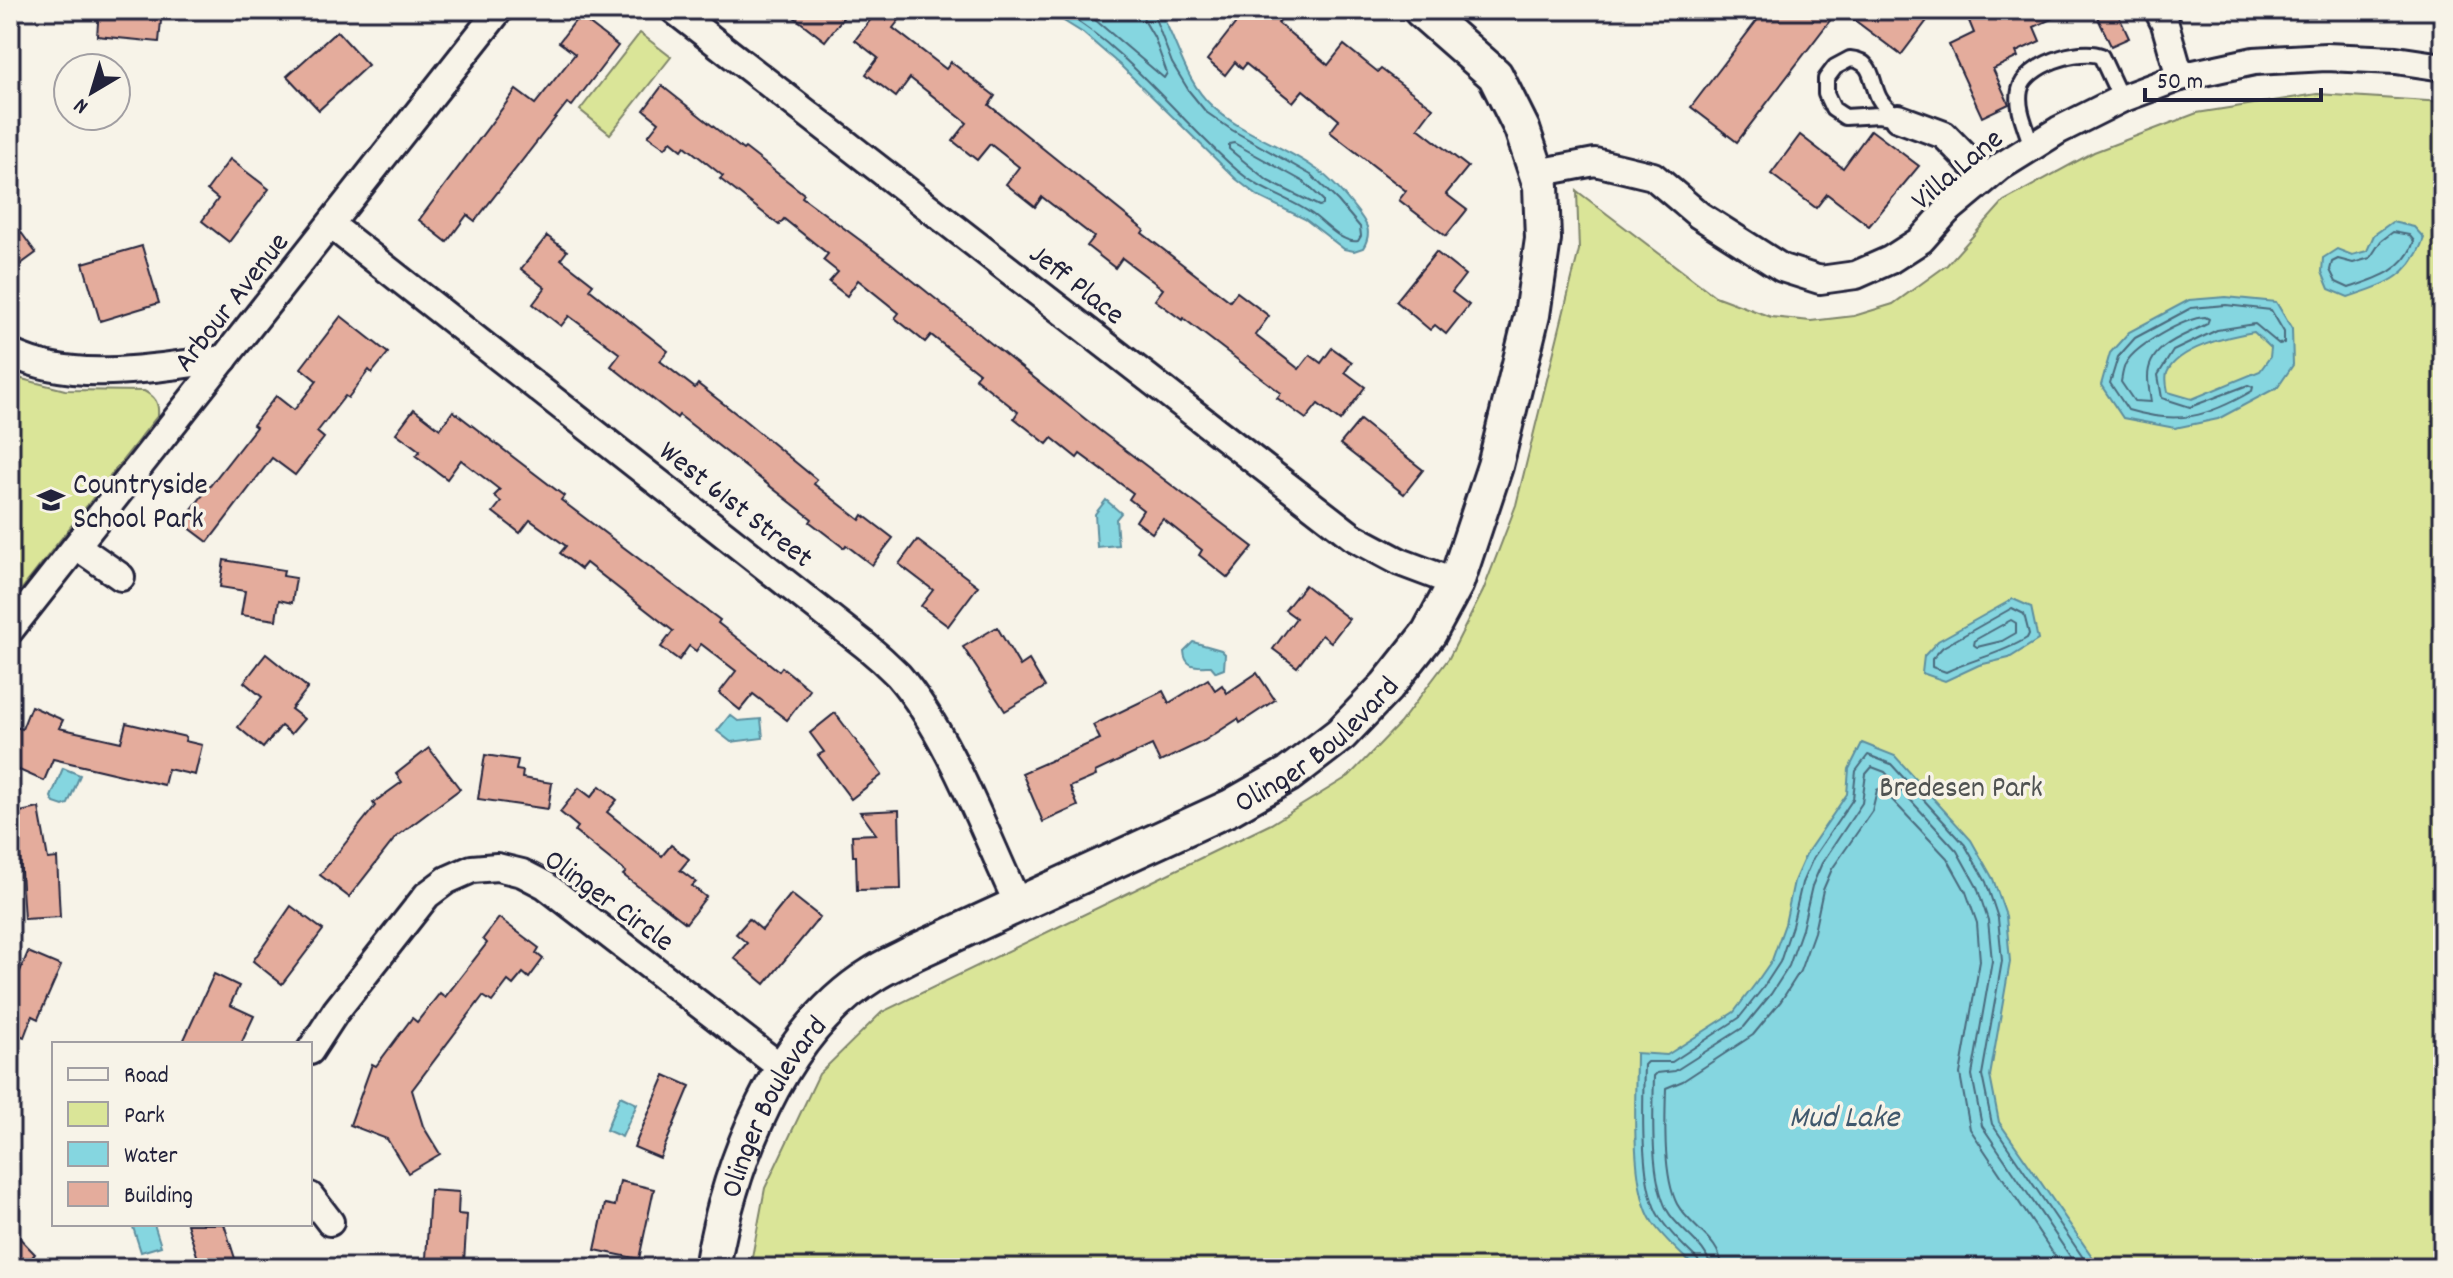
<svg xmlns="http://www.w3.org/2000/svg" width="2453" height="1278" font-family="Dekko,sans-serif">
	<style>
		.green { fill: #dae598; stroke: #7e846a; stroke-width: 2 }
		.water { fill: #85d6e0; stroke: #5d8e9e; stroke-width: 2; fill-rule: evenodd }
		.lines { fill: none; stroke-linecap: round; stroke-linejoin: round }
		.shore { stroke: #4a6a7d; stroke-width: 2 }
		.building { fill: #e4ac9c; stroke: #22223b; stroke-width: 2 }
		.service-casing { stroke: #22223b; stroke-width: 20 }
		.minor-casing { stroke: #22223b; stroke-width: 32 }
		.tertiary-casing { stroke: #22223b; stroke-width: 40 }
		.service { stroke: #f7f3e8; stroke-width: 14 }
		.minor { stroke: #f7f3e8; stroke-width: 26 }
		.tertiary { stroke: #f7f3e8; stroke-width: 34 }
		.labels { text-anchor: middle; stroke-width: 7; stroke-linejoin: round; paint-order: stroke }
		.street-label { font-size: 30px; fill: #22223b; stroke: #f7f3e8 }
		.poi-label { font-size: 30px; fill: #22223b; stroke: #f7f3e8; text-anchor: start }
		.park-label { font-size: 30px; fill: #505352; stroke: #f7f3e8 }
		.water-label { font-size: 32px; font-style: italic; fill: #40586d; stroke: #f7f3e8 }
	</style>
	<rect width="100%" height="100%" fill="#f7f3e8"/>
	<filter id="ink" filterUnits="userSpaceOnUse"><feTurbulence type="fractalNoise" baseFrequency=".0125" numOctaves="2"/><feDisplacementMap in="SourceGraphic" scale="16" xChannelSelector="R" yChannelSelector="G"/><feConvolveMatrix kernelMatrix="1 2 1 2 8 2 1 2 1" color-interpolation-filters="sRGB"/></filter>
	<g filter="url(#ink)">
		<g class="green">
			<polygon points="640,33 671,57 610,134 580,110"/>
			<polygon points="2317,94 2443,102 2443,1268 750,1268 765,1188 819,1074 882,1012 1271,824 1349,776 1400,723 1449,658 1483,591 1516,505 1579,250 1577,191 1715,296 1771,317 1811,321 1854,316 1893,304 1947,265 2004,201 2094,152 2197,113"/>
			<path d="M10,376L65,390L144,391C155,397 159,402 158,415L10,604Z"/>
		</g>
		<g class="water">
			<path d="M1046,10H1159C1178,42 1184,80 1212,106C1241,133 1281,145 1313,167C1328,176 1342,192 1353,206C1365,221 1374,230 1363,248L1354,251L1344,249L1305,219L1259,197L1236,179L1121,66L1083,33Z"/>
			<path d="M2392,222L2414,227L2424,238C2409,279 2386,284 2348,297L2329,289L2322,272L2323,258L2337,249L2352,255L2367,251L2374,235Z"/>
			<path d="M2226,297L2276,302L2292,329L2293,365L2278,387L2218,419L2175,428L2123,418L2101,385L2110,353L2129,332L2189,300ZM2254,332L2271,348L2270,357L2260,371L2192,399L2168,392C2167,386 2165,379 2167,373C2177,348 2229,336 2254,332Z"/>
			<polygon points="1106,500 1121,513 1116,519 1118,545 1097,547 1095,514"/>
			<polygon points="2013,599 2031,607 2038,640 2009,658 1979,665 1945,681 1922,673 1924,656 1938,641"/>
			<path d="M1193,642L1221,650L1225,654L1224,669L1216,672L1211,666C1198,666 1185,669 1184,651Z"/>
			<polygon points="730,715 738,721 761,719 763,738 731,742 717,731"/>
			<path d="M1862,743L1895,756L1971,840L1993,879L2006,916L2010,962L1990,1076L1999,1122L2100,1268H1696C1681,1254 1665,1240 1653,1223C1629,1187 1636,1097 1636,1053L1667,1055L1734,1012L1756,983L1772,960L1785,924L1794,881L1806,854L1847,794L1849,769Z"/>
			<polygon points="63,768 80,775 68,804 63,806 54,803 51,797"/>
			<polygon points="620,1096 637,1104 622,1137 606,1130"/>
			<polygon points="132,1224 154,1224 161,1246 141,1252"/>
		</g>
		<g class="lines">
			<g class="shore">
				<path d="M1060,10C1130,51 1177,118 1238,171C1262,192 1288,197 1312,214C1325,223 1342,244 1358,241L1361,236L1360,227L1338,201L1311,175L1232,130L1206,112L1189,91L1172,63L1152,10"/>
				<polyline points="1080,10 1094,19 1164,78 1167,73 1154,37 1144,20 1142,10"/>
				<polygon points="1234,143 1304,182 1323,200 1323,205 1319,206 1268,181 1229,149 1229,144"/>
				<path d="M2393,232L2409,235L2414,241C2405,271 2376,279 2349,288L2336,282L2330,270L2332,262L2338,259L2353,263L2370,258L2381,241Z"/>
				<path d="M2226,305L2271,310L2284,332V343L2279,344L2255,324L2217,330L2173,351L2158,375L2162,398L2190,407L2248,385L2253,387L2252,391C2207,417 2179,425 2128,410L2110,383L2118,357L2135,338L2191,308Z"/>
				<path d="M2205,317L2209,319L2207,324C2185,336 2148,345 2148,377C2148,385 2150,395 2151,402L2134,401L2121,382C2122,376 2123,368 2126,363C2136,345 2185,318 2205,317Z"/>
				<path d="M2012,608L2024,614L2029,634L2027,638C2002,654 1973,659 1946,672L1932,667V659L1943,647Z"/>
				<polygon points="2011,620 2016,623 2016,633 2002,641 1977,647 1974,645 1975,640"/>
				<path d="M1700,1268L1698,1260C1685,1247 1670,1234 1660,1218C1639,1187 1643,1104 1644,1065L1647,1062H1672L1739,1018L1763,988L1780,962L1792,926L1802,883L1813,858L1853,799L1856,771L1868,755L1891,764L1965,845L1986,882L1998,918L2002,961L1982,1075L1992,1124L2090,1268"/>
				<path d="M1710,1268C1709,1245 1677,1230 1667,1210C1650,1178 1653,1113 1654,1076L1657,1073L1675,1071L1744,1027L1771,994L1789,966L1802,929L1812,886L1822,863L1862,803L1866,774L1872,767L1885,772L1957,851L1977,887L1988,920L1992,961L1972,1075L1982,1126L2078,1268"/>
				<path d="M1722,1268C1721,1239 1690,1228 1677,1204C1663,1177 1665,1120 1666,1088L1683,1081L1753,1035L1781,1001L1800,971L1814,932L1823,890L1832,869L1872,811L1877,790L1881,788L1947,858L1966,892L1977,923L1980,961L1960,1074L1970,1129L2063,1268"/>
			</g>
		</g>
		<g class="building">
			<polygon points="99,10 162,10 159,42 97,36"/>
			<polygon points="785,10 849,10 825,41"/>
			<polygon points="878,10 888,10 900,19 893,28 946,69 951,62 995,96 989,105 1144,230 1142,233 1230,301 1237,292 1269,316 1255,335 1299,369 1310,355 1321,363 1332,348 1352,362 1345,372 1365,387 1340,421 1318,404 1306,419 1277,398 1281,393 1183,318 1182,320 1155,300 1163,289 1122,258 1115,268 1087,246 1094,237 1042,197 1035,207 1006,184 1019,167 990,144 977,160 953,141 967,123 910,78 896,97 866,74 878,58 855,40"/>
			<polygon points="1246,10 1288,10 1278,23 1328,65 1344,45 1378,72 1381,69 1433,108 1418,128 1468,167 1446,194 1467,210 1446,236 1399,200 1406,191 1330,132 1339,120 1303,90 1293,102 1246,64 1242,69 1235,62 1225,75 1207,60"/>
			<polygon points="1765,10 1838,10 1737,142 1691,107"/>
			<polygon points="1841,10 1935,10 1901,55"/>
			<polygon points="1993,10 2070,10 2034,27 2040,41 2016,52 2018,57 1993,69 2009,104 1982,117 1949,45 1974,33 1969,21"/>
			<polygon points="2094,10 2116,10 2129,38 2111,46"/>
			<polygon points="579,16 618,46 572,106 567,103 475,221 467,215 447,242 419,220 516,90 535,104 575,54 559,42"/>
			<polygon points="337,31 368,65 319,110 287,76"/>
			<polygon points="662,86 743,150 745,148 804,194 802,197 891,263 1099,430 1253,547 1228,578 1199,555 1202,550 1163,519 1152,533 1136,521 1143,510 1129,499 1133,493 1080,454 1077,458 1052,438 1047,444 1014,418 1018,412 975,378 979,373 931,335 925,342 895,318 899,313 858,280 847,296 829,282 838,272 823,260 828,254 784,219 779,225 720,179 723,176 685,146 682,150 671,141 665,148 648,136 659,122 644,110"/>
			<polygon points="1871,130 1919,166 1869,226 1827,194 1816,208 1771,174 1800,135 1843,168"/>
			<polygon points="230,159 269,189 229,242 202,221 218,199 207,190"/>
			<polygon points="10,217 36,253 10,272"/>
			<polygon points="547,236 567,251 561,259 593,284 589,289 668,351 660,361 695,388 698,384 743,419 817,480 814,484 860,520 863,515 893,538 872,565 846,545 844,548 810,522 812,519 679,415 677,418 611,366 620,354 569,316 561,326 533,304 545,288 521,269"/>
			<polygon points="142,246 159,303 100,321 83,263"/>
			<polygon points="1436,252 1465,275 1452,292 1469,305 1446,334 1435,325 1430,330 1396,301"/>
			<polygon points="341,316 388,353 372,373 369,370 348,398 345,396 317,432 324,438 295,475 272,458 208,542 184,524 194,511 192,509 256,427 253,425 276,396 294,410 317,381 301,368"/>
			<polygon points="414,409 440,429 453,411 564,496 561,500 720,620 718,623 779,671 782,667 810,690 787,720 753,694 740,710 719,693 736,671 701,644 696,651 689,646 679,660 661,647 673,631 586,563 581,569 560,553 566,546 530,520 520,533 493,512 501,502 494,496 500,490 461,460 447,479 416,456 420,451 396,433"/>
			<polygon points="1360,420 1423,470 1404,494 1340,444"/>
			<polygon points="917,540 978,586 948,626 921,606 933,590 899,564"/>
			<polygon points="224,560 284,570 283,576 296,578 292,603 279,600 276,620 241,615 245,591 220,587"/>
			<polygon points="1305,585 1349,619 1331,642 1322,635 1297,667 1273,649 1296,618 1285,610"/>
			<polygon points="997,627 1020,666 1029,660 1045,687 1005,711 963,647"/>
			<polygon points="266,654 308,688 291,709 304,719 291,734 281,726 263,748 238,727 262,697 244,682"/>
			<polygon points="1257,673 1275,700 1240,723 1238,719 1204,741 1160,762 1152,745 1095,772 1096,776 1070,787 1078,806 1043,822 1022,773 1100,739 1093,725 1163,691 1169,703 1208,679 1215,690 1222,685 1227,693"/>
			<polygon points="31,706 63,720 59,728 121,742 126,723 186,737 185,741 202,745 195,775 168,769 164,785 53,759 44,781 10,766 10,741 16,727 22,729"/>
			<polygon points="835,713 882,775 851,799 818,755 824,752 810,733"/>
			<polygon points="429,748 460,789 396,837 349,897 320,875 375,806 373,803 402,782 396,774"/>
			<polygon points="485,755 518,760 516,770 523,771 522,778 552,783 548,809 478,799"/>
			<polygon points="600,786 617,800 607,812 662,856 671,845 689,859 680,870 696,882 692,886 706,897 686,923 623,875 626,872 575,831 578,827 560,812 579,788 591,797"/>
			<polygon points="39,808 48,859 57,858 60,917 24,919 20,857 14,858 10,814"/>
			<polygon points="899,810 901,889 857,890 856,856 853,856 852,835 876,834 860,812"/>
			<polygon points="791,894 820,917 765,984 734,958 747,943 736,934 749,919 762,930"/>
			<polygon points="291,906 323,930 282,984 253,961"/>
			<polygon points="499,918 539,948 536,953 543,959 529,978 523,973 513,985 508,981 492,1002 483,996 412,1090 423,1126 440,1154 408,1173 387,1139 350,1125 372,1064 376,1066 412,1018 417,1022 440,993 445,997 487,943 483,939"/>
			<polygon points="28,952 61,966 38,1019 32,1016 24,1037 10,1031 10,995"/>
			<polygon points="214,974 239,986 230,1005 254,1016 241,1044 182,1044"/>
			<polygon points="665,1075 690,1086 660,1158 634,1147"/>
			<polygon points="620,1181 654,1189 639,1259 595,1250 605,1204 615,1206"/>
			<polygon points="430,1190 459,1192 458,1214 467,1215 464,1262 426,1259"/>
			<polygon points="187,1224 224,1224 238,1268 201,1268"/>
			<polygon points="10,1228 35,1254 33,1256 44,1268 10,1268"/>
		</g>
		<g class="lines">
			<g class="service-casing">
				<g id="service">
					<path d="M1850,59C1874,61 1870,80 1879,98C1883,106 1891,112 1898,118L1879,115L1845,117L1833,109L1826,94V79L1835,67Z"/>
					<path d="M2032,147C2027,129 2016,109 2020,90C2025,65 2080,47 2101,56L2121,99"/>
				</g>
			</g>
			<g class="minor-casing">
				<g id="minor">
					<polyline points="674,10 1353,537 1400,562 1456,583"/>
					<polyline points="2158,10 2165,24 2180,77"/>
					<polyline points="1898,118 1944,135 1986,178"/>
					<polyline points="1537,173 1595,162 1653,176 1699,215 1782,268 1820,280 1856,275 1890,260 1921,240 1946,212 2000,167 2059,130 2121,99 2180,77 2254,61 2326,57 2396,60 2443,67"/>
					<path d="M331,225L866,646C877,655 888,665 898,675C949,734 984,832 1018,904"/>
					<path d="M10,353C77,385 154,367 224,359"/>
					<polyline points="78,547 121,577"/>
					<polyline points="10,630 499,10"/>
					<polyline points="310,1051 336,1011 427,895 447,880 472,869 497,867 522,873 545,885 783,1069"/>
					<polyline points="310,1196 330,1222"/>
				</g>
			</g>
			<g class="tertiary-casing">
				<g id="tertiary">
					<path id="s1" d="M712,1268C729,1166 779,1032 872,975C885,966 901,960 915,952L1231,807L1289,774L1341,734L1387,686L1429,633L1456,583L1495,466L1532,315L1543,239L1541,186L1522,129L1495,75L1421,10"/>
				</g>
			</g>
			<use href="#service" class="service"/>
			<use href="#minor" class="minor"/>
			<use href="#tertiary" class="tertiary"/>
		</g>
	</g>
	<defs>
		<g id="school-bare" transform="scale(2.16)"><path d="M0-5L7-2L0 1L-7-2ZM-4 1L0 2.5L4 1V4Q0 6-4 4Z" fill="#22223b" stroke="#f7f3e8" stroke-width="2.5" paint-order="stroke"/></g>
	</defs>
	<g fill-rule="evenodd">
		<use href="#school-bare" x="51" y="500"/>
	</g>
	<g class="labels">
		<g class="street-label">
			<text transform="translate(1956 168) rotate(-40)" y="10">Villa Lane</text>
			<text transform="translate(1078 283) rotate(38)" y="10">Jeff Place</text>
			<text transform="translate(230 301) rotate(-52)" y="10">Arbour Avenue</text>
			<text transform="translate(737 503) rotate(38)" y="10">West 61st Street</text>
			<text dy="10" stroke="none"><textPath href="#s1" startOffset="846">Olinger Boulevard</textPath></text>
			<text transform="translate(610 899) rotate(36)" y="10">Olinger Circle</text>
			<text dy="10" stroke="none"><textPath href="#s1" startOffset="174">Olinger Boulevard</textPath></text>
		</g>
		<g class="poi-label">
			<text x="73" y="493">Countryside<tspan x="73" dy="34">School Park</tspan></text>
		</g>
		<g class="park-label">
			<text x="1961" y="796">Bredesen Park</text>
		</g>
		<g class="water-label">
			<text x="1844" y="1126">Mud Lake</text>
		</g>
	</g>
	<rect width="2453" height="1278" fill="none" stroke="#f7f3e8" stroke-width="40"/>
	<rect x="20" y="20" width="2413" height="1238" fill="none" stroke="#22223b" stroke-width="3" filter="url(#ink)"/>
	<rect x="52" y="1042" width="260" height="184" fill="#f7f3e8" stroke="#a29fa3" stroke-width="2"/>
	<rect x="68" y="1068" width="40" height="12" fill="#f7f3e8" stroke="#a29fa3" stroke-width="2"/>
	<text x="124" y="1082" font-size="24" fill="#22223b">Road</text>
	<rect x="68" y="1102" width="40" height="24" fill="#dae598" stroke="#a29fa3" stroke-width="2"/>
	<text x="124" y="1122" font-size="24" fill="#22223b">Park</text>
	<rect x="68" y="1142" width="40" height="24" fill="#85d6e0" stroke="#a29fa3" stroke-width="2"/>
	<text x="124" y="1162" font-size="24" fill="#22223b">Water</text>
	<rect x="68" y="1182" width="40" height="24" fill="#e4ac9c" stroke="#a29fa3" stroke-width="2"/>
	<text x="124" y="1202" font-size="24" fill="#22223b">Building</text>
	<g transform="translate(92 92) rotate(218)"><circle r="38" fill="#f7f3e8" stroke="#a29fa3" stroke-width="2"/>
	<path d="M0-6L14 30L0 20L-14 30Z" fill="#22223b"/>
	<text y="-12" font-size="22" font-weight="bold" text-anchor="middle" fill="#22223b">N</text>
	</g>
	<path d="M2145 88v12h176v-12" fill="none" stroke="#22223b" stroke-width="4"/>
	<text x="2157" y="88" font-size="24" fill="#22223b" stroke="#f7f3e8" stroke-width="6" paint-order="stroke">50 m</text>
</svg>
